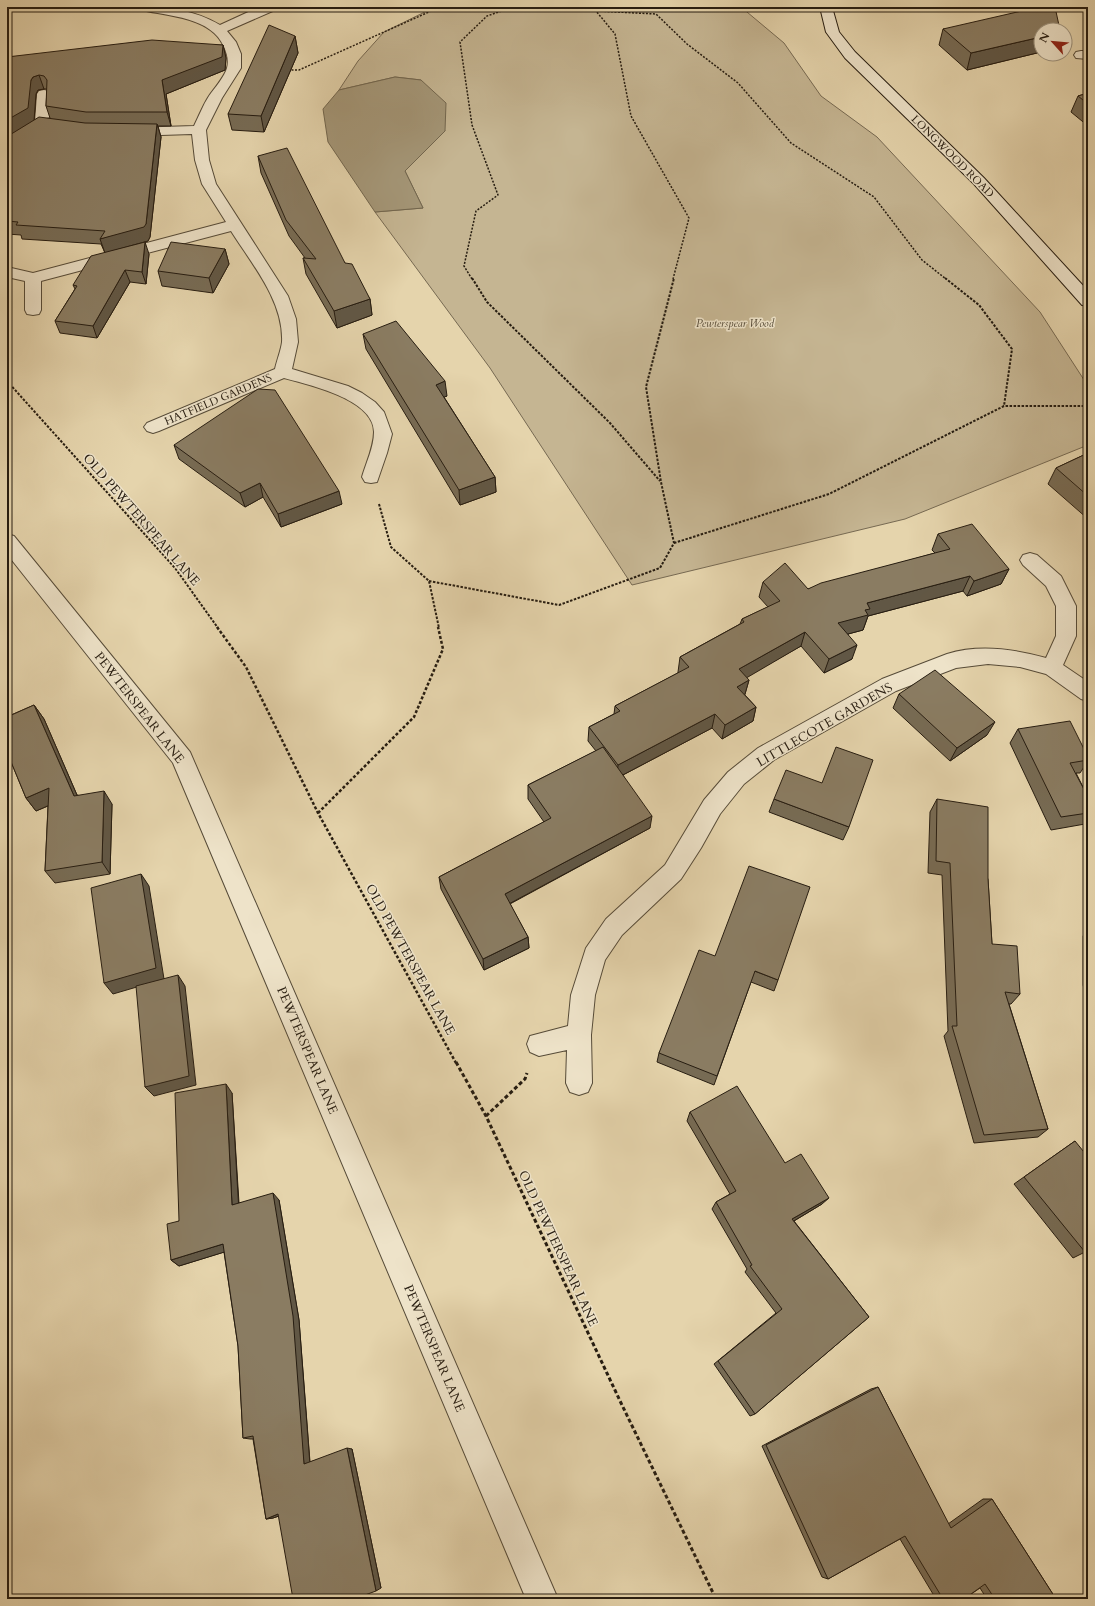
<svg xmlns="http://www.w3.org/2000/svg" width="1095" height="1606" font-family="Cardo,serif">
	<style>
		.green { fill: #c5b592; stroke: #766952 }
		.water { fill: #a49677; stroke: #72664e }
		.lines { fill: none; stroke-linecap: round; stroke-linejoin: round }
		.street-casing { stroke: #564b38; stroke-width: 2 }
		.secondary-casing { stroke: #271d11; stroke-width: 2 }
		.path-far3 { stroke: #271d11; stroke-width: 1.5; stroke-dasharray: 2 1.5; stroke-linecap: butt }
		.path-far2 { stroke: #271d11; stroke-width: 2; stroke-dasharray: 2.5 1.5; stroke-linecap: butt }
		.path-far1 { stroke: #271d11; stroke-width: 2.5; stroke-dasharray: 3 2; stroke-linecap: butt }
		.path { stroke: #271d11; stroke-width: 3; stroke-dasharray: 4 2.5; stroke-linecap: butt }
		.street { fill: #eee3c9; fill-rule: evenodd }
		.secondary { fill: #eee3c9; fill-rule: evenodd }
		.wall { fill: #776b54; stroke: #271d11; fill-rule: evenodd }
		.shaded-wall { fill: #615745; stroke: #271d11 }
		.building { fill: #8a7c62; stroke: #271d11 }
		.labels { text-anchor: middle; stroke-width: 3; stroke-linejoin: round; paint-order: stroke }
		.far-street-label { font-size: 11px; fill: #271d11; stroke: #eee3c9 }
		.far-park-label { font-size: 11px; font-style: italic; fill: #564b38; stroke: #eee3c9 }
		.street-label { font-size: 13px; fill: #271d11; stroke: #eee3c9 }
	</style>
	<rect width="100%" height="100%" fill="#e5d4ac"/>
	<filter id="stains"><feTurbulence type="fractalNoise" baseFrequency=".005" numOctaves="4"/><feColorMatrix values="0 0 0 0 .2 0 0 0 0 .09 0 0 0 0 .02 0 0 0 .5 -.17"/></filter>
	<radialGradient id="worn" r=".72"><stop offset=".6" stop-color="#630" stop-opacity="0"/><stop offset="1" stop-color="#630" stop-opacity=".3"/></radialGradient>
	<g class="green">
		<polygon points="435,7 741,7 784,43 821,96 877,137 1040,312 1088,386 1088,445 905,519 632,585 490,368 375,212 423,208 405,171 445,131 421,80 395,77 339,90 358,61 384,32"/>
		<polygon points="1088,929 1088,1004 1083,985 1083,936"/>
	</g>
	<polygon class="water" points="395,77 421,80 446,103 445,131 405,171 423,208 375,212 328,142 323,109 339,90"/>
	<g class="lines">
		<g class="street-casing">
			<g id="street">
				<path d="M140,7C168,7 195,10 220,25L259,7H276L275,10L227,31L236,42L241,54V68L222,98L206,130L209,160L216,184L288,296L296,319L298,342L292,369L348,386L362,393L375,402L384,412L392,434L387,453L377,482L371,483L365,482L362,477C366,463 374,447 374,432C374,399 309,385 284,378L159,431L153,433L147,431L144,427L147,423L275,369C277,360 281,350 282,342C284,301 251,263 231,231L41,281V310L39,314L33,315L27,314L25,310V281L7,277V267L33,273L226,222L202,184L195,160L192,134L130,136L125,135L123,132L125,129L130,128L194,126C199,116 203,105 209,96C214,89 225,76 227,68C229,61 227,53 224,47C212,17 168,16 141,10Z"/>
				<polygon points="1081,51 1088,51 1088,59 1076,58 1074,55 1076,52"/>
				<path d="M44,90L49,91L51,94L49,124L47,127C38,133 29,142 18,139L16,136L18,133L35,122L37,94L39,91Z"/>
				<polygon points="7,534 14,536 190,752 558,1599 526,1599 173,763 7,554"/>
				<path d="M1030,553L1037,555L1061,576L1076,606V636L1063,665L1088,682V701L1081,699L1046,674L1020,667L988,664L956,668L896,691L774,760L744,784L720,814L701,848L681,879L622,935L605,960L595,995L591,1035L592,1083L588,1092L579,1095L570,1092L566,1083L567,1050L539,1056L530,1052L527,1044L530,1036L568,1026L571,995L586,948L606,919L665,865L704,800L728,772L758,748L882,679L947,654C979,644 1014,649 1046,658L1056,636V606L1046,586L1023,565L1020,560L1023,555Z"/>
			</g>
		</g>
		<g class="secondary-casing">
			<polygon id="secondary" points="820,7 832,7 839,32 855,52 984,178 1088,291 1088,306 1082,305 974,184 845,58 826,32"/>
		</g>
		<g class="path-far3">
			<polyline points="588,7 596,11 615,34 631,116 689,218 673,279"/>
			<polyline points="597,11 656,14 687,44 738,83 791,143 874,197 922,260 946,279"/>
			<polyline points="288,70 299,70 440,7"/>
			<polyline points="472,279 464,266 476,211 498,195 472,125 460,42 487,16 513,7"/>
		</g>
		<g class="path-far2">
			<polyline points="472,278 487,302 610,423 660,481"/>
			<polyline points="945,278 979,305 1012,349 1004,406"/>
			<polyline points="7,381 175,568 218,628"/>
			<polyline points="379,504 391,547 429,581 439,628"/>
			<polyline points="674,543 829,494 1004,406 1088,406"/>
			<polyline points="429,581 559,605 660,568 674,543 661,482 646,387 674,278"/>
		</g>
		<g class="path-far1">
			<polyline points="217,627 246,667 318,813 456,1063"/>
			<polyline points="318,813 414,717 443,649 438,627"/>
		</g>
		<g class="path">
			<polyline points="456,1062 486,1116 621,1403 716,1599"/>
			<polyline points="486,1116 525,1079 527,1073"/>
		</g>
		<use href="#street" class="street"/>
		<use href="#secondary" class="secondary"/>
	</g>
	<g class="wall">
		<polygon points="943,29 1041,30 1041,52 967,70 939,45"/>
		<polygon points="295,36 298,53 264,132 232,130 228,114"/>
		<path d="M223,45L226,58L225,70L166,94L171,126H158L161,137L150,237L148,241L105,253L101,244L22,239L21,235L7,234V57ZM44,89H47L46,106L50,118L34,120L36,94L38,90Z"/>
		<polygon points="1088,93 1088,126 1071,112 1078,96"/>
		<polygon points="258,156 345,263 370,299 372,315 337,328 306,274 303,258 305,258 289,236 261,173"/>
		<polygon points="225,249 229,264 213,293 162,286 158,271"/>
		<polygon points="149,254 146,284 130,282 97,338 60,333 55,321 75,289 73,285"/>
		<polygon points="363,334 447,396 444,397 495,477 496,492 460,505 366,349"/>
		<polygon points="174,445 342,504 281,527 263,497 245,507 179,459"/>
		<polygon points="1088,453 1088,519 1048,484 1056,468"/>
		<polygon points="938,534 1009,569 1001,584 967,596 963,591 868,616 863,630 848,634 852,659 824,673 801,646 746,677 749,680 745,694 745,695 756,707 753,721 722,739 712,728 623,775 650,828 510,904 528,937 529,948 484,970 441,889 439,877 544,822 528,799 528,785 596,751 588,741 589,727 614,714 615,706 678,673 678,672 680,657 740,624 742,619 768,607 759,597 763,582 808,589 935,553 932,550"/>
		<polygon points="7,646 11,715 34,705 44,719 77,795 112,804 110,874 55,883 45,871 48,806 36,811 26,798 7,752"/>
		<polygon points="899,694 987,735 950,761 893,708"/>
		<polygon points="1018,729 1088,757 1088,761 1080,773 1076,773 1088,797 1088,820 1085,824 1051,830 1010,743"/>
		<polygon points="774,799 849,827 843,840 769,812"/>
		<polygon points="937,799 988,879 992,944 1020,994 1011,1004 1009,1004 1048,1129 1038,1137 974,1143 944,1036 948,1031 942,875 928,873 930,812"/>
		<polygon points="715,956 778,980 774,991 751,982 714,1085 657,1062 659,1053"/>
		<polygon points="232,1093 239,1203 279,1200 299,1320 310,1462 352,1449 381,1588 279,1516 273,1518 266,1519 253,1439 250,1439 243,1438 238,1346 224,1252 179,1266 171,1260 179,1221"/>
		<polygon points="690,1112 785,1163 822,1204 794,1221 869,1317 755,1414 750,1416 714,1364 776,1313 745,1272 747,1269 712,1209 716,1202 730,1194 687,1121"/>
		<polygon points="1075,1141 1085,1252 1073,1258 1014,1184"/>
		<polygon points="878,1387 948,1524 983,1499 992,1499 1056,1599 987,1599 980,1588 964,1599 936,1599 900,1539 828,1579 822,1577 762,1446 871,1389"/>
	</g>
	<g class="shaded-wall">
		<polygon points="295,36 298,53 264,132 261,116"/>
		<polygon points="1041,37 1041,52 967,70 971,53"/>
		<polygon points="223,45 226,58 225,70 166,94 171,126 167,112 162,80"/>
		<polygon points="39,75 44,89 38,90 36,94 34,121 7,137 7,120 33,77"/>
		<polygon points="157,124 161,137 150,237 148,241 105,253 100,239 146,224"/>
		<polygon points="145,242 149,254 146,284 142,272"/>
		<polygon points="225,249 229,264 213,293 209,278"/>
		<polygon points="125,270 130,282 97,338 93,326"/>
		<polygon points="370,299 372,315 337,328 334,311"/>
		<polygon points="445,381 447,396 437,400 436,385"/>
		<polygon points="495,477 496,492 460,505 459,490"/>
		<polygon points="260,483 263,497 245,507 240,493"/>
		<polygon points="339,491 342,504 281,527 278,514"/>
		<polygon points="1009,569 1001,584 967,596 974,581"/>
		<polygon points="970,576 963,591 868,616 863,630 833,638 838,623 867,603"/>
		<polygon points="805,632 801,646 736,684 739,669"/>
		<polygon points="857,645 852,659 824,673 829,659"/>
		<polygon points="7,646 11,716 7,717"/>
		<polygon points="749,680 745,694 734,701 737,687"/>
		<polygon points="34,705 44,719 83,809 74,796"/>
		<polygon points="756,707 753,721 722,739 725,725"/>
		<polygon points="715,714 712,728 617,778 618,765"/>
		<polygon points="995,722 987,735 950,761 957,748"/>
		<polygon points="49,788 59,801 36,811 26,798"/>
		<polygon points="104,791 112,804 110,874 102,862"/>
		<polygon points="652,816 650,828 505,906 505,894"/>
		<polygon points="141,874 149,886 164,979 113,994 104,983"/>
		<polygon points="528,937 529,948 484,970 483,959"/>
		<polygon points="178,975 185,986 196,1085 154,1096 145,1087"/>
		<polygon points="226,1084 232,1093 239,1212 232,1205"/>
		<polygon points="273,1193 279,1200 299,1320 310,1465 304,1464"/>
		<polygon points="829,1198 822,1204 787,1225 792,1219"/>
		<polygon points="223,1244 231,1250 179,1266 171,1260"/>
		<polygon points="347,1448 352,1449 381,1588 376,1591"/>
		<polygon points="278,1514 285,1514 273,1518 266,1519"/>
	</g>
	<g class="building">
		<polygon points="1039,7 1055,7 1060,30 1041,30 1041,37 971,53 943,29"/>
		<polygon points="269,25 295,36 261,116 228,114"/>
		<polygon points="152,40 223,45 222,57 162,80 167,112 86,112 46,106 47,80 44,76 39,75 33,77 31,80 28,108 7,120 7,57"/>
		<polygon points="1088,93 1088,104 1078,96"/>
		<polygon points="39,117 85,123 157,124 146,224 144,227 100,239 105,231 16,225 18,222 7,221 7,136 8,136"/>
		<polygon points="287,148 345,263 352,264 370,299 334,311 303,258 316,259 286,220 258,156"/>
		<polygon points="145,242 142,272 125,270 93,326 55,321 77,286 73,285 91,256"/>
		<polygon points="171,242 225,249 209,278 158,271"/>
		<polygon points="396,321 445,381 436,385 495,477 459,490 363,334"/>
		<polygon points="258,389 275,390 339,491 278,514 260,483 240,493 174,445"/>
		<polygon points="1088,453 1088,496 1056,468"/>
		<polygon points="972,524 1009,569 974,581 970,576 867,603 870,609 865,610 868,615 838,623 857,645 829,659 805,632 739,669 749,680 737,687 756,707 725,725 715,714 618,765 589,727 620,711 615,706 689,667 680,657 744,622 742,619 780,601 763,582 785,563 808,589 821,583 950,549 938,534"/>
		<polygon points="935,670 995,722 957,748 899,694"/>
		<polygon points="34,705 74,796 104,791 102,862 45,871 49,788 26,798 7,752 7,717"/>
		<polygon points="1070,721 1088,757 1088,760 1070,763 1088,797 1088,813 1061,817 1018,729"/>
		<polygon points="603,747 652,816 505,894 528,937 483,959 439,877 551,818 528,785"/>
		<polygon points="836,747 873,760 849,827 774,799 786,770 822,783"/>
		<polygon points="937,799 988,807 988,879 992,944 1017,946 1020,994 1005,992 1048,1129 984,1135 952,1026 957,1026 950,863 936,861"/>
		<polygon points="749,866 810,887 778,980 755,971 717,1076 659,1053 699,950 715,956"/>
		<polygon points="141,874 156,968 104,983 91,888"/>
		<polygon points="178,975 189,1076 145,1087 136,986"/>
		<polygon points="226,1084 232,1205 273,1193 293,1316 304,1464 347,1448 376,1591 354,1599 293,1599 278,1514 266,1519 253,1436 243,1438 238,1346 223,1244 171,1260 167,1224 179,1221 175,1093"/>
		<polygon points="737,1086 785,1163 801,1154 829,1198 792,1219 869,1317 755,1414 718,1361 782,1309 750,1266 752,1265 716,1202 736,1191 690,1112"/>
		<polygon points="1075,1141 1088,1157 1088,1250 1085,1252 1024,1177"/>
		<polygon points="878,1387 951,1528 992,1499 1056,1599 995,1599 985,1584 964,1599 943,1599 905,1536 828,1579 766,1445"/>
	</g>
	<g class="labels">
		<g class="far-street-label">
			<text transform="translate(953 156) rotate(45)" y="4">LONGWOOD ROAD</text>
			<text transform="translate(218 399) rotate(-23)" y="4">HATFIELD GARDENS</text>
		</g>
		<g class="far-park-label">
			<text x="735" y="327">Pewterspear Wood</text>
		</g>
		<g class="street-label">
			<text transform="translate(142 519) rotate(49)" y="5">OLD PEWTERSPEAR LANE</text>
			<text transform="translate(140 707) rotate(52)" y="5">PEWTERSPEAR LANE</text>
			<text transform="translate(824 724) rotate(-30)" y="5">LITTLECOTE GARDENS</text>
			<text transform="translate(411 959) rotate(61)" y="5">OLD PEWTERSPEAR LANE</text>
			<text transform="translate(308 1050) rotate(67)" y="5">PEWTERSPEAR LANE</text>
			<text transform="translate(559 1248) rotate(65)" y="5">OLD PEWTERSPEAR LANE</text>
			<text transform="translate(435 1348) rotate(67)" y="5">PEWTERSPEAR LANE</text>
		</g>
	</g>
	<rect width="1095" height="1606" fill="none" stroke="#e5d4ac" stroke-width="24"/>
	<rect x="8" y="8" width="1079" height="1590" fill="none" stroke="#271d11" stroke-width="2"/>
	<rect x="12" y="12" width="1071" height="1582" fill="none" stroke="#271d11"/>
	<g transform="translate(1053 42) rotate(297)"><circle r="19" fill="#eee3c9" stroke="#9e947f"/>
	<path d="M0-3L7 15L0 10L-7 15Z" fill="#8f2418"/>
	<text y="-6" font-size="11" font-weight="bold" text-anchor="middle" fill="#271d11">N</text>
	</g>
	<rect width="100%" height="100%" filter="url(#stains)"/>
	<rect width="100%" height="100%" fill="url(#worn)"/>
</svg>
